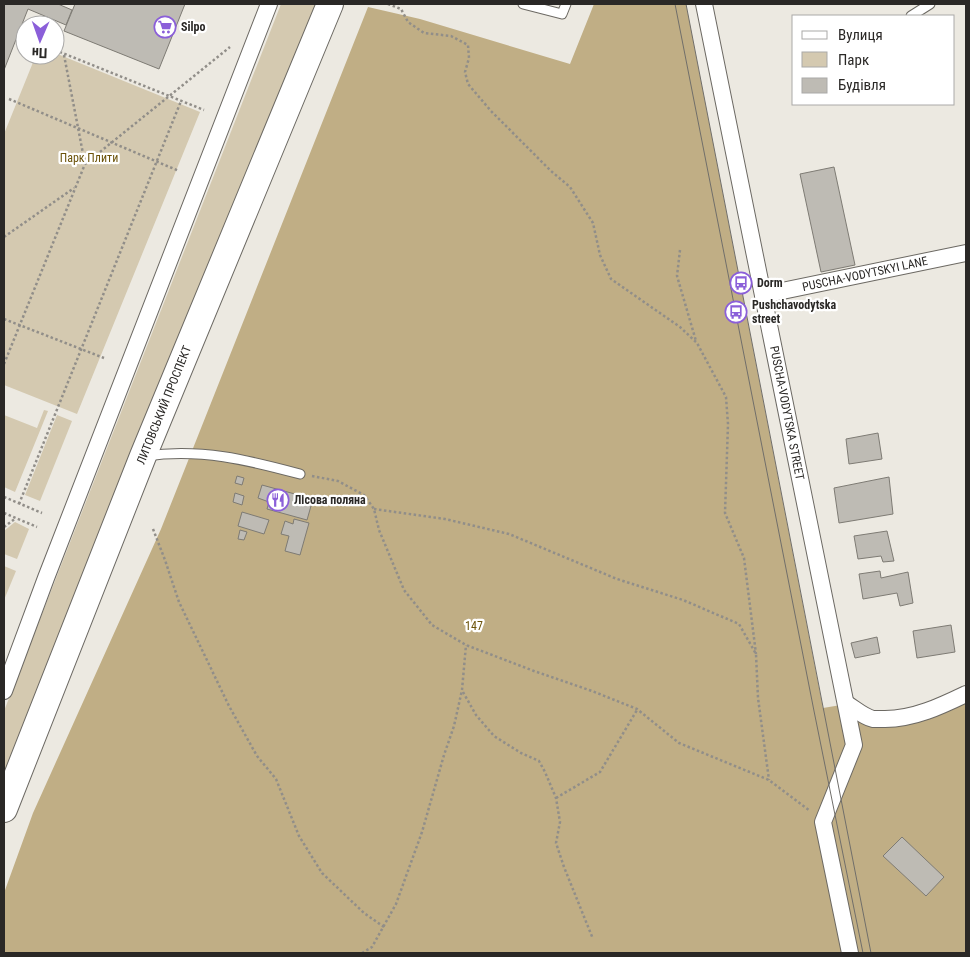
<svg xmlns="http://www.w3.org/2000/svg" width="970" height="957" font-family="'Roboto Condensed',sans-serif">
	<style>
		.green { fill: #d4c9b0 }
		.forest { fill: #c0ae85 }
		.building { fill: #bebbb4; stroke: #7e7b74 }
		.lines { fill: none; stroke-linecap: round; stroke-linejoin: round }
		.service-casing { stroke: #6c6963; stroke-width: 11 }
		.minor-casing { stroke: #6c6963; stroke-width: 18 }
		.primary-casing { stroke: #6c6963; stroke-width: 28 }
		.path { stroke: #918e89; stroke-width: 2.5; stroke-dasharray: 2.5 2.5; stroke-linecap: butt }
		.service { stroke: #fff; stroke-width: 9 }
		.minor { stroke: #fff; stroke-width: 16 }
		.primary { stroke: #fff; stroke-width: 26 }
		.tram { stroke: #706e6a; stroke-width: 1 }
		.labels { text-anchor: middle; stroke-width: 4.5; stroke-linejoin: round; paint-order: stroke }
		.poi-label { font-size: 12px; font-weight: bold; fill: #2a2826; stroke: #fff; text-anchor: start }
		.park-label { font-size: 12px; fill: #6b5209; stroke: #fff }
		.street-label { font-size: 12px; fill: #2a2826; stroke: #fff }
	</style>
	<rect width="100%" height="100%" fill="#ece9e1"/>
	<g class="green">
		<polygon points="281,4 321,4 4,781 4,711"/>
		<polygon points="55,53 200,112 77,414 4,385 4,134 36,55 55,55"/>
		<polygon points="44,410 48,411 15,492 4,487 4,415 37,428"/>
		<polygon points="57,415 72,421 40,501 25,495"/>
		<polygon points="15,522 29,529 17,559 4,554 4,531"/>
		<polygon points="4,566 16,571 4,600"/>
	</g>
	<polygon class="forest" points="594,4 686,4 823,708 847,704 873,719 966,694 966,953 4,953 4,893 33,813 161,529 368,7 420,19 570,64"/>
	<g class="building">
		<polygon points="4,4 58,4 72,10 66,25 28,9 4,70"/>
		<polygon points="75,4 185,4 159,69 64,31"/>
		<polygon points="834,167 855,265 821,272 800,174"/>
		<polygon points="878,433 882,459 849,464 846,439"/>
		<polygon points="237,476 244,478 242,485 235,483"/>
		<polygon points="889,477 893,514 839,523 834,488"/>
		<polygon points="262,485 313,499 307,520 267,509 269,502 258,498"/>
		<polygon points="235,493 244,496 242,505 233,502"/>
		<polygon points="242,512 269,520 264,534 238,526"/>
		<polygon points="294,519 309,523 300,555 285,551 289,536 281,534 285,521 293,524"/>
		<polygon points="240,530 247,532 244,540 238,539"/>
		<polygon points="887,531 894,561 883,562 881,556 858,559 854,536"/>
		<polygon points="880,571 881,578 908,572 913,603 900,606 897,593 863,599 859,574"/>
		<polygon points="951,625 955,652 917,658 913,631"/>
		<polygon points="877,637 880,653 855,658 851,643"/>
		<polygon points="902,837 944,877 926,896 883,856"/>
	</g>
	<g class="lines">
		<g class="service-casing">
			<g id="service">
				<polyline points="523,4 562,14 566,4"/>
				<polyline points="911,16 930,4"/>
				<path d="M146,456C200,448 248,460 300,474"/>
			</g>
		</g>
		<g class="minor-casing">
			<g id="minor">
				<polyline points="704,4 854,745 823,822 850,953"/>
				<polyline points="763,295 966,253"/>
				<polyline points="4,691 46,578 269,4"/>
				<path d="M847,704C855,709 864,717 873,719C877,719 881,719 885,719C914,719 941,706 966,694"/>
			</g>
		</g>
		<g class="primary-casing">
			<polyline id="primary" points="4,809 143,456 330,4"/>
		</g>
		<g class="path">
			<polyline points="388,4 401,9 408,22 424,33 451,36 468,45 469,58 465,72 468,84 491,111 551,171 570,187 593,223 600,255 611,279 680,327 697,343 726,397 728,424 725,513 744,558 756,654"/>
			<polyline points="55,50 204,110"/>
			<polyline points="64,55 85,164"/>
			<polyline points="9,99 179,171"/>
			<polyline points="4,237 74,188"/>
			<polyline points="680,250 677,276 696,341"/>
			<polyline points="4,319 104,358"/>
			<polyline points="4,364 85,164 230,47"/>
			<polyline points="312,476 338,481 364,495 374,509 379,530 404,590 432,625 466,645 534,671 592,691 637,709 679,743 769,780 810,811"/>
			<polyline points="4,497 42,513"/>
			<polyline points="19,504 181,101"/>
			<polyline points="374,509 445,519 509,534 617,579 683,600 739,624 756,654 758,698 769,780"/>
			<polyline points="4,513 37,527"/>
			<polyline points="4,527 16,518"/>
			<polyline points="153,529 165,560 179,602 229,706 257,756 276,779 299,836 322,873 364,913 384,927"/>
			<polyline points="463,692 476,715 494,736 521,753 539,761 545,772 556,798 560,822 556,843 564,867 593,939"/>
			<polyline points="556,798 600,772 637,710"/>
			<polyline points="362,953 372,947 396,904 422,832 444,755 454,726 462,690 466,645"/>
		</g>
		<use href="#service" class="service"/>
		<use href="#minor" class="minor"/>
		<use href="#primary" class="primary"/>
		<g class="tram">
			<polyline points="675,4 814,711 863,953"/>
			<polyline points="686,4 871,953"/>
		</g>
	</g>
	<defs>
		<g id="supermarket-ring" transform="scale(1.125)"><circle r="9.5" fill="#fff" stroke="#8b5fd9" stroke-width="1.5"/><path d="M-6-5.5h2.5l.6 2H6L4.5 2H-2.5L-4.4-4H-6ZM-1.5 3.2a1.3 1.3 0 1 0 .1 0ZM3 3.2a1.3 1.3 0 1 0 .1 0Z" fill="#8b5fd9"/></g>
		<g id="bus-ring" transform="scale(1.125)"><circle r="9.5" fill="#fff" stroke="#8b5fd9" stroke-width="1.5"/><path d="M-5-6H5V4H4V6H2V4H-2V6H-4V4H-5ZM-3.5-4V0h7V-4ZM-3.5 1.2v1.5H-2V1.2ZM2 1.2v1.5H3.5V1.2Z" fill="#8b5fd9"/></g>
		<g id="restaurant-ring" transform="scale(1.125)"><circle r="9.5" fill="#fff" stroke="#8b5fd9" stroke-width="1.5"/><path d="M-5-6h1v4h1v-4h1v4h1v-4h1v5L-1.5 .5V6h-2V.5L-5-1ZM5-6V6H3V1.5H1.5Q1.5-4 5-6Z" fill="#8b5fd9"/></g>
	</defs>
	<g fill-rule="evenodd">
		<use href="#supermarket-ring" x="165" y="27"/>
		<use href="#bus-ring" x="741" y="283"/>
		<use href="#bus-ring" x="736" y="312"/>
		<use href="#restaurant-ring" x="278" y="500"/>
	</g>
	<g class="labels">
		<g class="poi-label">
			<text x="181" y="31">Silpo</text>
			<text x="757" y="287">Dorm</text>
			<text x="752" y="309">Pushchavodytska<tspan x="752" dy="14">street</tspan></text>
			<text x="294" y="504">Лісова поляна</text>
		</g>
		<g class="park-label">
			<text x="89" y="162">Парк Плити</text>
			<text x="474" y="630">147</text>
		</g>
		<g class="street-label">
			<text transform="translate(865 274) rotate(-12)" y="4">PUSCHA-VODYTSKYI LANE</text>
			<text transform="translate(164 405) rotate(-68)" y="4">ЛИТОВСЬКИЙ ПРОСПЕКТ</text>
			<text transform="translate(787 413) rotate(79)" y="4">PUSCHA-VODYTSKA STREET</text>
		</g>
	</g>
	<rect width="970" height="957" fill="none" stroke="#2a2826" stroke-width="10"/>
	<rect x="792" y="15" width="162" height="90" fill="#ffffff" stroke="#aaa9a8"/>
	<rect x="802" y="31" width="25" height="8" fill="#ffffff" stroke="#aaa9a8"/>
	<text x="838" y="40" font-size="15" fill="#2a2826">Вулиця</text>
	<rect x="802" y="52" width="25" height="15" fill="#d4c9b0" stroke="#aaa9a8"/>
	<text x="838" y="65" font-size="15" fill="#2a2826">Парк</text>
	<rect x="802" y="78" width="25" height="15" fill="#bebbb4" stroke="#aaa9a8"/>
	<text x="838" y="90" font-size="15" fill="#2a2826">Будівля</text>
	<g transform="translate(40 40) rotate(182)"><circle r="24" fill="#ffffff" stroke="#aaa9a8"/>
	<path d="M0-4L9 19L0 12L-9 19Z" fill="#8b5fd9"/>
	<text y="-8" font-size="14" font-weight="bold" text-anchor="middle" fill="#2a2826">Пн</text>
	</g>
</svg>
